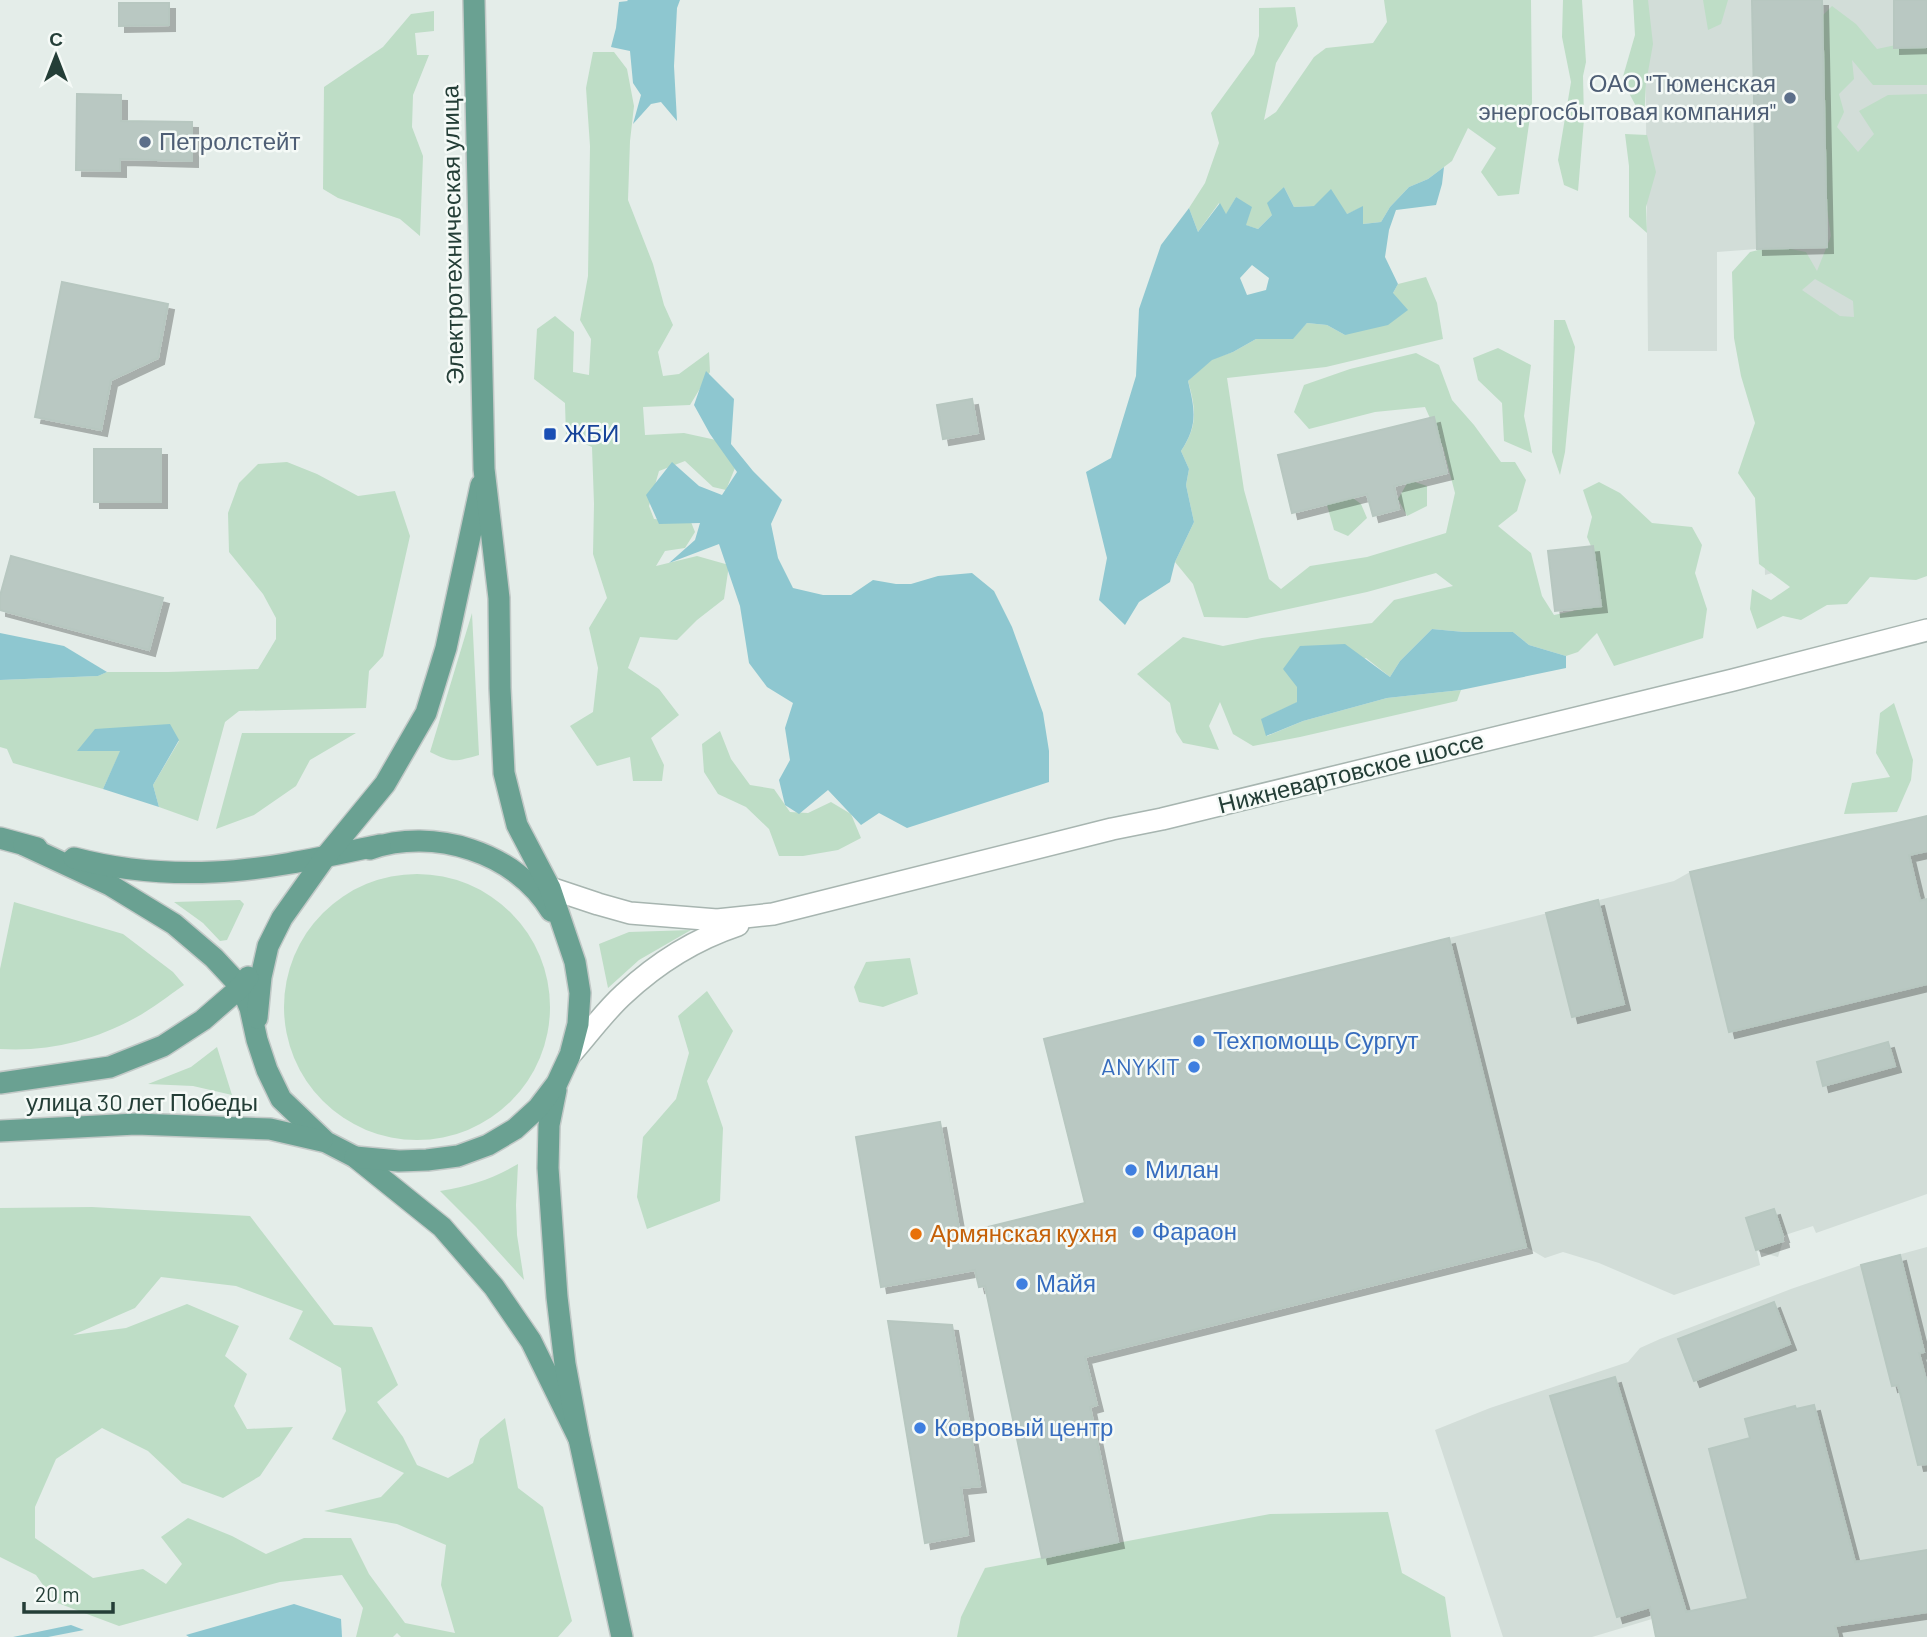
<svg xmlns="http://www.w3.org/2000/svg" width="1927" height="1637" font-family="Barlow,sans-serif">
	<style>
		.built { fill: #d2ddd8 }
		.green { fill: #beddc6; fill-rule: evenodd }
		.water { fill: #8ec7d0; fill-rule: evenodd }
		.building { fill: #b9c8c2; stroke: #b7c7c0; stroke-width: 2; filter: url(#shadow) }
		.lines { fill: none; stroke-linecap: round; stroke-linejoin: round }
		.minor-casing { stroke: #a7b5b0; stroke-width: 24 }
		.major-casing { stroke: #c2c9c7; stroke-width: 24 }
		.minor { stroke: #fff; stroke-width: 21 }
		.major { stroke: #6aa192; stroke-width: 21 }
		.service-dot { fill: #5c6f8a; stroke: #f5faf7; stroke-width: 2.5 }
		.transit-dot { fill: #1a4fb4; stroke: #f5faf7; stroke-width: 2.5 }
		.shop-dot { fill: #3f7fe0; stroke: #f5faf7; stroke-width: 2.5 }
		.food-dot { fill: #e8710a; stroke: #f5faf7; stroke-width: 2.5 }
		.labels { text-anchor: middle; stroke-width: 5; stroke-linejoin: round; paint-order: stroke }
		.service-label { font-size: 24px; fill: #4e5e75; stroke: #f5faf7; text-anchor: end }
		.street-label { font-size: 24px; fill: #243e37; stroke: #f5faf7 }
		.transit-label { font-size: 24px; fill: #164399; stroke: #f5faf7; text-anchor: start }
		.shop-label { font-size: 24px; fill: #366cbe; stroke: #f5faf7; text-anchor: start }
		.food-label { font-size: 24px; fill: #c56008; stroke: #f5faf7; text-anchor: start }
	</style>
	<defs>
		<filter id="shadow"><feDropShadow dx="6" dy="6" stdDeviation="0" flood-color="#0004"/></filter>
	</defs>
	<rect width="100%" height="100%" fill="#e4ede9"/>
	<g class="built">
		<polygon points="1645,0 1927,0 1927,533 1765,575 1757,249 1717,252 1717,351 1648,351"/>
		<polygon points="1927,816 1927,1194 1816,1233 1813,1226 1782,1236 1783,1241 1778,1257 1757,1251 1760,1265 1674,1295 1599,1263 1563,1252 1545,1258 1526,1247 1449,938 1674,881 1690,872"/>
		<polygon points="1927,1247 1927,1637 1656,1637 1652,1619 1592,1637 1503,1637 1435,1430 1490,1408 1628,1362 1640,1348 1660,1339 1791,1289 1861,1265"/>
	</g>
	<g class="green">
		<polygon points="1384,0 1531,0 1532,103 1519,194 1498,196 1481,172 1496,148 1468,128 1452,161 1428,179 1409,187 1390,207 1381,222 1363,224 1363,207 1347,214 1314,206 1294,207 1284,187 1272,215 1258,229 1245,225 1236,197 1226,215 1219,203 1198,232 1189,208 1205,183 1219,143 1211,113 1254,54 1259,36 1259,8 1295,7 1298,26 1276,63 1264,120 1276,112 1314,57 1326,48 1373,43 1387,22"/>
		<polygon points="1563,0 1582,0 1586,62 1583,76 1584,119 1578,191 1564,185 1558,160 1571,82 1562,37"/>
		<polygon points="1633,0 1648,0 1653,44 1646,83 1644,121 1622,80 1635,35"/>
		<polygon points="1703,0 1728,0 1721,24 1708,30"/>
		<path d="M1832,6L1856,24L1877,49L1910,42H1927V85H1873L1852,60L1854,79L1839,94L1844,112L1837,127L1858,152L1874,134L1859,111L1888,95L1927,94V576L1916,580L1870,577L1847,604L1827,605L1801,620L1783,616L1757,629L1750,609L1752,589L1771,600L1790,587L1759,564L1755,498L1738,473L1755,423L1741,376L1734,338L1732,272L1750,252L1775,246L1806,252L1817,271L1831,236L1822,176L1815,23ZM1815,279L1853,301L1854,317L1840,316L1802,290Z"/>
		<polygon points="434,11 434,31 415,33 417,55 429,55 413,95 412,127 423,156 420,236 400,219 338,198 323,189 324,87 383,47 411,14"/>
		<polygon points="593,52 614,52 627,69 634,106 630,141 628,200 653,264 664,305 673,325 658,352 663,376 679,374 709,352 710,372 690,405 643,407 645,435 684,433 716,440 735,468 726,490 713,487 685,461 659,471 649,506 654,519 691,522 695,532 685,548 665,551 656,566 697,556 729,565 724,599 697,620 677,640 640,637 628,668 659,689 679,715 651,738 664,765 662,781 633,781 630,757 597,766 570,726 593,712 598,668 589,628 607,598 593,554 594,504 592,447 566,436 565,403 534,379 537,329 555,316 574,332 573,372 589,375 591,339 580,320 588,276 590,146 586,88"/>
		<polygon points="1625,134 1647,135 1656,172 1646,207 1647,233 1629,217 1629,166"/>
		<path d="M1426,277L1437,303L1443,339L1326,367L1227,378L1244,490L1269,579L1281,589L1310,566L1367,557L1446,533L1455,493L1443,447L1425,407L1375,412L1309,429L1294,412L1304,385L1350,369L1416,353L1439,365L1452,400L1474,425L1501,462H1515L1526,480L1517,511L1498,526L1531,553L1542,596L1554,615L1601,605L1594,553L1587,537L1592,517L1583,490L1599,482L1620,493L1652,523L1692,527L1702,545L1695,573L1707,609L1703,638L1614,666L1597,633L1578,652L1566,656L1529,645L1513,632H1464L1432,629L1400,661L1390,677L1366,658L1297,687L1298,702L1262,719L1267,736L1303,721L1387,698L1461,690L1457,701L1300,737L1253,746L1233,734L1220,702L1209,726L1219,750L1183,743L1176,732L1170,703L1137,674L1183,637L1223,646L1262,638L1372,623L1394,600L1453,586L1436,573L1367,592L1247,618L1204,617L1193,584L1175,562L1194,522L1186,485L1189,469L1181,451C1198,426 1196,409 1188,381L1212,359L1233,352L1256,339H1292L1307,323L1327,325L1345,335L1393,293L1398,284Z"/>
		<polygon points="1554,320 1565,320 1575,347 1565,452 1560,475 1552,452"/>
		<polygon points="1498,348 1531,365 1524,416 1532,453 1504,441 1502,403 1478,380 1473,358"/>
		<polygon points="287,462 317,474 358,496 395,491 410,536 383,656 369,671 366,708 239,711 225,722 198,821 159,807 153,785 179,741 121,750 103,789 13,763 7,749 0,747 0,680 98,676 107,672 168,672 258,669 276,639 276,618 263,594 229,552 228,513 239,483 258,464"/>
		<polygon points="1409,480 1427,486 1427,506 1407,516 1398,499"/>
		<polygon points="1346,493 1361,504 1367,518 1348,536 1334,530 1327,505"/>
		<path d="M472,613L479,755C455,762 452,763 430,752Z"/>
		<polygon points="1894,703 1913,760 1911,780 1897,812 1844,814 1852,783 1890,777 1876,753 1880,713"/>
		<polygon points="720,731 731,759 750,785 774,789 790,812 808,813 831,802 851,814 861,838 838,850 803,856 779,856 769,829 746,807 718,794 704,772 702,744"/>
		<polygon points="242,733 356,733 310,760 296,786 254,815 216,829"/>
		<circle cx="417" cy="1007" r="133"/>
		<polygon points="240,900 244,904 227,940 220,941 203,923 174,902"/>
		<path d="M14,902L123,934L173,972L184,985C168,996 152,1009 135,1018C93,1041 47,1052 0,1049V969Z"/>
		<polygon points="691,930 639,960 608,988 599,944 629,932"/>
		<polygon points="910,958 918,994 883,1007 859,1002 854,987 866,962"/>
		<polygon points="707,991 733,1031 707,1081 723,1128 720,1201 647,1229 637,1197 643,1137 676,1099 689,1053 678,1016"/>
		<polygon points="217,1047 232,1095 193,1086 148,1084 191,1067"/>
		<path d="M518,1164L516,1205L517,1235L524,1280L476,1227L440,1191C471,1186 492,1179 518,1164Z"/>
		<path d="M92,1207L250,1216L334,1325L372,1327L398,1385L377,1402L403,1437L417,1465L448,1478L473,1463L480,1439L505,1418L518,1488L543,1507L572,1621L558,1637H401L397,1633L393,1637H356L363,1608L342,1575L280,1582L119,1626L55,1602L36,1575L0,1557V1208ZM161,1277L236,1286L303,1311L289,1339L341,1368L346,1411L332,1439L404,1473L381,1497L324,1511L397,1524L446,1545L441,1585L455,1633L405,1623L369,1574L351,1538H304L266,1554L232,1536L188,1518L161,1537L182,1564L166,1584L143,1569L93,1578L35,1538V1507L56,1459L102,1428L148,1451L182,1483L223,1498L260,1476L293,1427L247,1429L234,1406L247,1374L225,1356L239,1326L187,1304L126,1328L73,1335L135,1308Z"/>
		<polygon points="1388,1512 1402,1573 1445,1597 1451,1637 957,1637 961,1617 985,1568 1270,1514"/>
	</g>
	<g class="water">
		<polygon points="627,0 680,0 677,8 674,66 677,121 661,102 651,104 633,124 641,95 633,83 630,51 611,47 616,28 619,2 628,1"/>
		<path d="M1444,167L1442,184L1436,205L1396,210L1389,230L1385,257L1398,284L1393,293L1408,310L1388,325L1345,335L1327,325L1307,323L1293,339H1256L1233,352L1212,360L1188,381C1195,410 1198,425 1181,451L1189,469L1186,485L1194,522L1175,562L1170,582L1139,602L1125,625L1099,600L1107,558L1086,472L1111,458L1136,376L1139,309L1161,245L1189,208L1198,232L1220,203L1226,214L1236,197L1252,207L1246,225L1258,229L1272,215L1267,203L1284,187L1294,207L1314,206L1331,189L1347,214L1363,206V224L1381,222L1390,207L1409,187L1428,179ZM1252,265L1269,278L1266,290L1247,295L1240,278Z"/>
		<polygon points="706,371 734,399 731,444 753,471 782,500 771,524 778,558 793,588 823,595 851,595 873,580 896,584 911,584 938,576 972,573 994,591 1012,627 1043,713 1049,751 1049,782 907,828 879,813 861,825 828,790 799,814 785,805 779,780 790,760 785,728 793,703 767,687 749,663 740,606 719,544 669,563 695,540 700,523 659,524 646,495 672,462 699,486 722,495 737,472 710,434 694,405"/>
		<polygon points="1432,629 1464,632 1513,632 1529,645 1566,656 1566,668 1461,690 1387,698 1303,721 1266,736 1261,719 1297,702 1297,687 1283,669 1300,646 1345,644 1390,677 1400,661"/>
		<polygon points="0,633 64,646 107,672 98,676 0,680"/>
		<polygon points="170,724 179,740 153,785 159,807 103,789 120,751 77,751 95,729"/>
		<polygon points="294,1604 341,1619 342,1637 189,1637 186,1635"/>
		<polygon points="71,1625 84,1630 48,1637 13,1637"/>
	</g>
	<g class="building">
		<polygon points="1752,0 1822,0 1827,247 1757,249"/>
		<polygon points="1894,0 1927,0 1927,47 1894,48"/>
		<polygon points="119,3 169,3 169,25 119,26"/>
		<polygon points="77,94 121,95 121,121 192,122 192,161 120,159 120,171 76,170"/>
		<polygon points="62,282 168,304 158,358 111,380 101,430 35,417"/>
		<polygon points="972,399 978,433 943,439 937,405"/>
		<polygon points="1434,417 1447,473 1394,486 1399,509 1373,516 1367,494 1292,513 1278,455"/>
		<rect x="94" y="449" width="67" height="53"/>
		<polygon points="1593,546 1601,606 1555,611 1548,551"/>
		<polygon points="11,556 163,598 149,650 0,610 0,596"/>
		<polygon points="1927,816 1927,851 1909,855 1920,901 1927,899 1927,984 1729,1032 1690,872"/>
		<polygon points="1598,900 1624,1004 1572,1017 1546,913"/>
		<polygon points="1449,938 1526,1247 1085,1357 1097,1405 1090,1407 1118,1542 1042,1558 985,1286 979,1287 975,1270 881,1287 856,1137 940,1122 960,1234 1085,1203 1044,1039"/>
		<polygon points="1888,1042 1895,1066 1823,1086 1817,1062"/>
		<polygon points="1774,1209 1783,1236 1782,1236 1783,1241 1756,1250 1746,1218"/>
		<polygon points="1900,1255 1924,1352 1919,1353 1927,1384 1927,1464 1918,1465 1898,1385 1892,1386 1861,1265"/>
		<polygon points="1774,1302 1790,1344 1694,1381 1678,1339"/>
		<polygon points="888,1321 952,1325 980,1486 961,1488 968,1535 925,1543"/>
		<polygon points="1615,1377 1686,1612 1748,1599 1709,1449 1750,1438 1745,1419 1795,1406 1796,1409 1814,1405 1855,1562 1927,1550 1927,1612 1835,1626 1838,1637 1656,1637 1650,1607 1617,1617 1550,1396"/>
	</g>
	<g class="lines">
		<g class="minor-casing">
			<g id="minor">
				<polyline points="538,882 550,888 598,904 630,913 717,920 773,914 1112,829 1162,819 1733,680 1927,630"/>
				<path d="M570,1055C588,1035 604,1012 624,994C656,964 696,939 738,925"/>
			</g>
		</g>
		<g class="major-casing">
			<g id="major">
				<polyline points="0,838 37,848"/>
				<polyline points="24,845 110,885 174,924 214,958 241,987 250,1008 257,1040 267,1070 281,1099 326,1142 355,1157 442,1227 494,1287 531,1341 579,1439"/>
				<path d="M370,849C433,827 516,852 551,911"/>
				<path d="M74,858C119,870 169,874 214,872C268,870 328,856 380,845"/>
				<polyline points="257,1018 261,977 268,946 282,918 326,856 385,784 426,713 446,648 481,485"/>
				<polyline points="0,1083 110,1067 163,1046 203,1020 241,987 248,977"/>
				<polyline points="556,1090 549,1125 548,1168 557,1297 565,1364 579,1439 622,1637"/>
				<polyline points="0,1131 136,1124 270,1129 322,1141"/>
				<polyline points="355,1157 399,1161 427,1160 458,1156 488,1145 515,1129 538,1108 557,1083 570,1055 578,1024 580,993 575,962 550,888 517,825 504,773 500,688 499,598 484,469 474,0"/>
			</g>
		</g>
		<use href="#minor" class="minor"/>
		<use href="#major" class="major"/>
	</g>
	<g class="service-dot">
		<circle cx="1790" cy="98" r="7"/>
		<circle cx="145" cy="142" r="7"/>
	</g>
	<rect class="transit-dot" x="543" y="427" width="14" height="14" rx="3.5"/>
	<g class="shop-dot">
		<circle cx="1199" cy="1041" r="7"/>
		<circle cx="1194" cy="1067" r="7"/>
		<circle cx="1131" cy="1170" r="7"/>
		<circle cx="1138" cy="1232" r="7"/>
		<circle cx="1022" cy="1284" r="7"/>
		<circle cx="920" cy="1428" r="7"/>
	</g>
	<circle class="food-dot" cx="916" cy="1234" r="7"/>
	<g class="labels">
		<g class="service-label">
			<text x="1776" y="92">ОАО "Тюменская<tspan x="1776" dy="28">энергосбытовая компания"</tspan></text>
			<text x="159" y="150" text-anchor="start">Петролстейт</text>
		</g>
		<g class="street-label">
			<text transform="translate(453 235) rotate(-91)" y="8">Электротехническая улица</text>
			<text transform="translate(1351 773) rotate(-14)" y="8">Нижневартовское шоссе</text>
			<text x="142" y="1111">улица 30 лет Победы</text>
		</g>
		<g class="transit-label">
			<text x="564" y="442">ЖБИ</text>
		</g>
		<g class="shop-label">
			<text x="1213" y="1049">Техпомощь Сургут</text>
			<text x="1180" y="1075" text-anchor="end">ANYKIT</text>
			<text x="1145" y="1178">Милан</text>
			<text x="1152" y="1240">Фараон</text>
			<text x="1036" y="1292">Майя</text>
			<text x="934" y="1436">Ковровый центр</text>
		</g>
		<g class="food-label">
			<text x="930" y="1242">Армянская кухня</text>
		</g>
	</g>
	<g transform="translate(56 56)" stroke="#f5faf7" stroke-width="5" paint-order="stroke">
	<path d="M0-5L12 26L0 18L-12 26Z" fill="#243e37"/>
	<text y="-10" font-size="19" font-weight="bold" text-anchor="middle" fill="#243e37">С</text>
	</g>
	<path d="M24 1602v10h89v-10" fill="none" stroke="#243e37" stroke-width="3.5"/>
	<text x="35" y="1602" font-size="21" fill="#243e37" stroke="#f5faf7" stroke-width="5" paint-order="stroke">20 m</text>
</svg>
